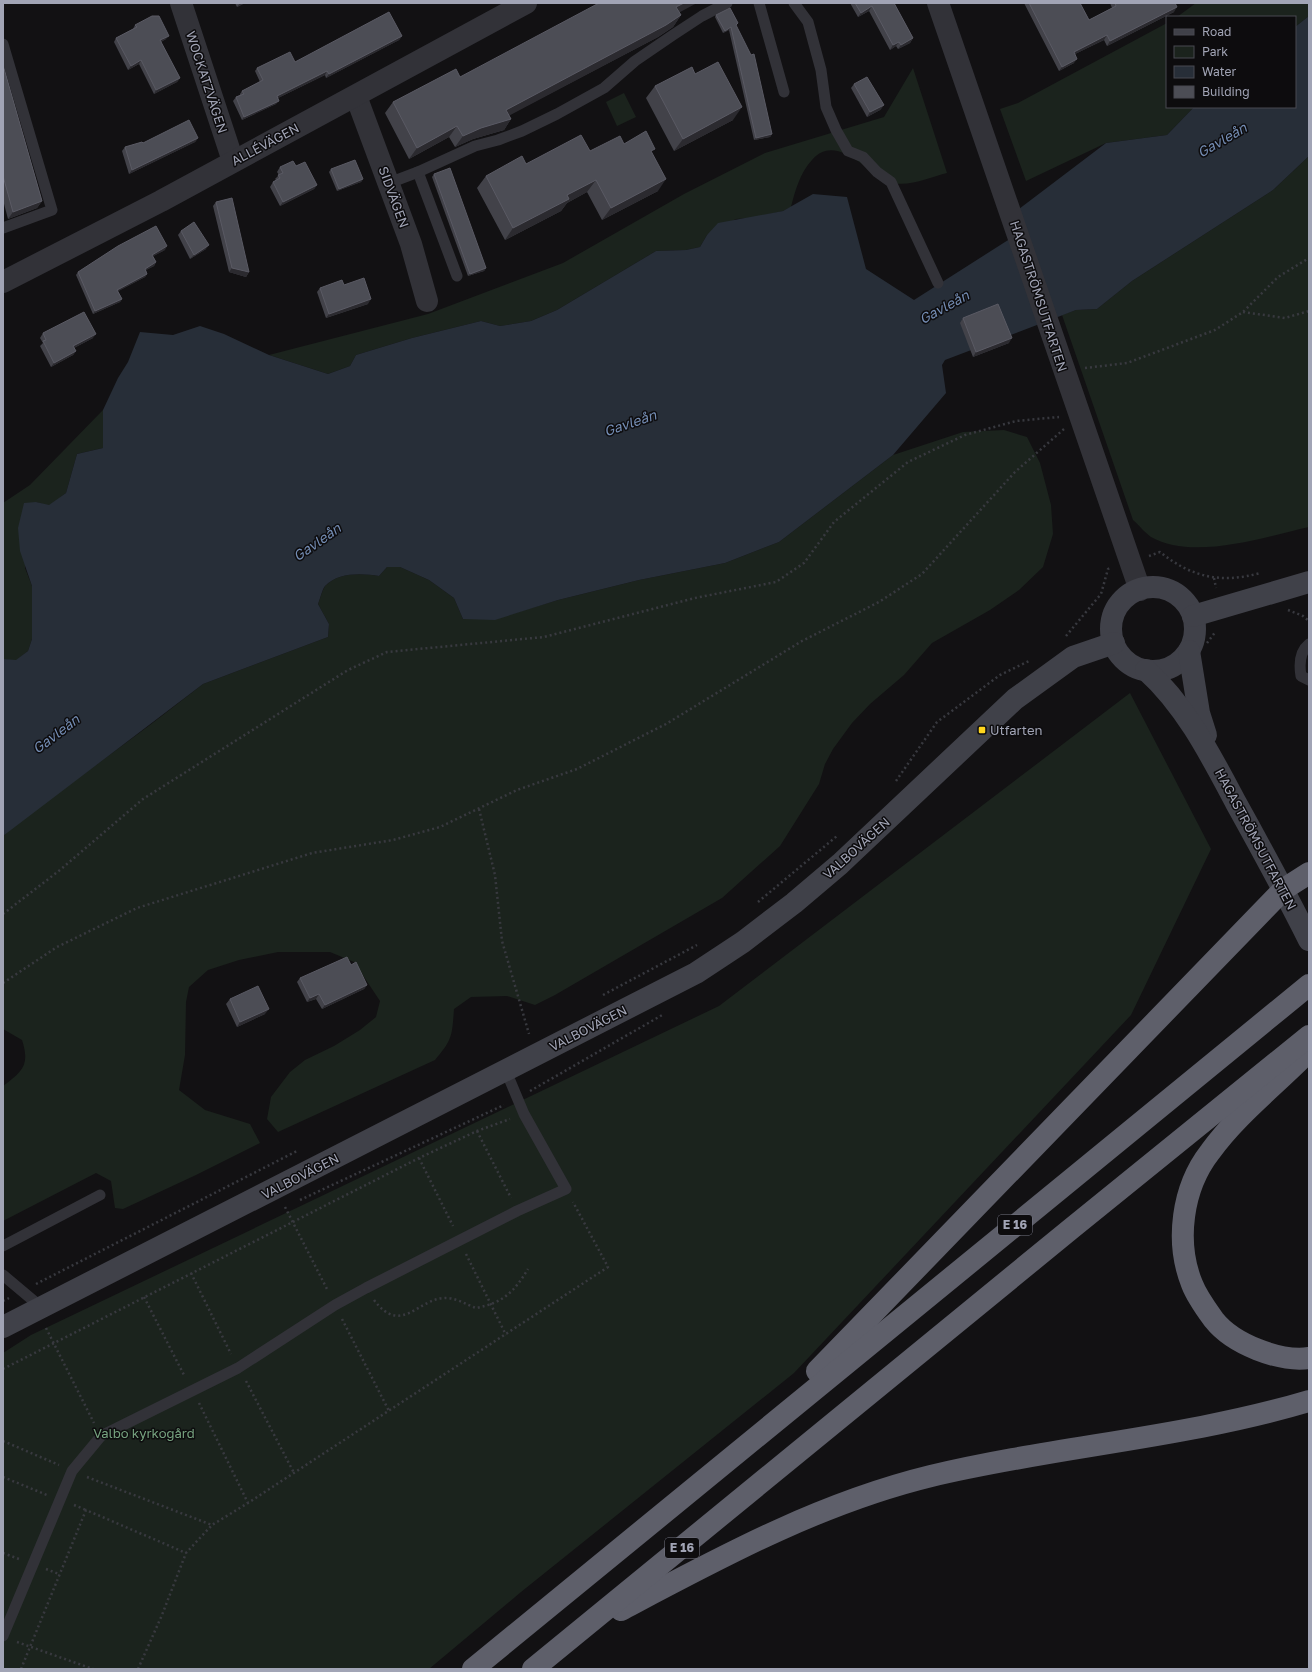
<svg xmlns="http://www.w3.org/2000/svg" width="1312" height="1672" font-family="'Golos Text',sans-serif">
	<style>
		.green { fill: #1b231d }
		.water { fill: #272e38 }
		.lines { fill: none; stroke-linecap: round; stroke-linejoin: round }
		.path { stroke: #38393f; stroke-width: 2.5; stroke-dasharray: 2 3; stroke-linecap: butt }
		.service { stroke: #323238; stroke-width: 11 }
		.minor { stroke: #323238; stroke-width: 22 }
		.tertiary { stroke: #323238; stroke-width: 22 }
		.secondary { stroke: #404149; stroke-width: 22 }
		.motorway { stroke: #5e5f6a; stroke-width: 22 }
		.wall { fill: #424249 }
		.shaded-wall { fill: #2b2a2f }
		.building { fill: #4c4d55; stroke: #5a5a64 }
		.poi-dot { fill: #ffd51d; stroke: #0d0c0e; stroke-width: 1.5 }
		.labels { text-anchor: middle; stroke-width: 3; stroke-linejoin: round; paint-order: stroke }
		.shield { fill: #0d0c0e; stroke: #757683; stroke-width: 1 }
		.shield-label { font-size: 12px; font-weight: bold; fill: #a1a4b5 }
		.street-label { font-size: 13px; fill: #a1a4b5; stroke: #0d0c0e }
		.poi-label { font-size: 13px; fill: #a1a4b5; stroke: #0d0c0e; text-anchor: start }
		.park-label { font-size: 13px; fill: #76a27f; stroke: #0d0c0e }
		.water-label { font-size: 14px; font-style: italic; fill: #748db4; stroke: #0d0c0e }
	</style>
	<rect width="100%" height="100%" fill="#121113"/>
	<g class="green">
		<polygon points="1196,3 1309,3 1309,16 1295,27 1295,17 1177,17"/>
		<polygon points="1167,23 1167,107 1194,107 1167,135 1106,143 1026,181 1000,109 1018,103"/>
		<path d="M913,68L947,173C931,177 907,188 890,182C866,172 836,132 812,160C800,173 795,191 791,207L783,211L752,218L736,219L707,235L700,247L686,250L656,251L557,310L531,321L500,326L481,321L412,338L356,355L350,366L328,374L269,355L428,314L563,263L684,194L765,153L884,117Z"/>
		<polygon points="624,93 636,117 617,126 606,102"/>
		<path d="M1309,156V527C1264,537 1193,561 1151,537C1145,533 1139,525 1133,520L1062,315L1076,310L1097,309L1132,281L1273,190Z"/>
		<polygon points="103,410 103,448 77,454 66,493 49,506 36,502 25,568 32,586 32,639 28,651 16,661 3,659 3,503 30,485"/>
		<path d="M1004,430L1027,437L1040,463L1051,505L1053,534L1043,567L1019,590L990,610L932,643L904,675L870,704L852,723L833,749L825,764L819,784L780,846L722,898L555,995L535,1005L507,996L471,997L454,1009C452,1035 453,1039 435,1060L278,1132L267,1119L271,1097L290,1072L305,1060L334,1046L360,1030L376,1017L380,1001L354,962L330,952H278L239,960L208,970L189,987L186,1002L185,1055L179,1090L205,1110L250,1124L260,1143L196,1175L123,1209L115,1208L111,1181L96,1173L3,1221V1086C23,1071 30,1065 22,1040L3,1029V836L15,825L150,725L203,684L328,637L329,624L318,604C320,599 322,591 325,586C338,572 362,573 379,576L387,567H400L429,580L454,598L463,619H495L558,600L639,580L725,563L779,542L893,455L963,432Z"/>
		<polygon points="1130,693 1211,849 1131,1015 794,1373 521,1592 429,1669 3,1669 3,1353 31,1335 719,1006"/>
	</g>
	<path class="water" d="M1309,16V156L1273,190L1132,281L1097,309L1076,310L945,360L942,365L946,393L893,455L779,542L725,563L639,580L558,600L495,620L463,619L454,598L429,580L400,567H387L379,576C362,573 338,572 325,586C322,590 320,599 318,604L329,624L328,637L203,684L3,836V659L16,660L28,651L32,639V586L20,551L18,528L24,503L36,502L49,505L66,493L77,454L103,448V410L118,378L128,362L140,332L173,335L200,326L224,334L269,355L328,374L350,366L356,355L412,338L481,321L500,326L531,321L557,310L656,251L686,250L700,247L707,235L718,223L783,211L813,194L847,197L866,269L914,300L1016,235L1011,215L1106,143L1167,135L1194,107H1295V27Z"/>
	<g class="lines">
		<g class="path">
			<polyline points="1243,312 1285,318 1309,311"/>
			<polyline points="1085,368 1127,363 1215,330 1243,312 1278,277 1309,258"/>
			<path d="M1149,556L1160,552C1191,577 1221,584 1260,573"/>
			<polyline points="1214,578 1216,588"/>
			<polyline points="1288,610 1303,616 1309,621"/>
			<polyline points="1066,636 1101,594 1108,569 1110,568"/>
			<polyline points="1207,643 1216,631"/>
			<polyline points="896,781 937,722 1000,675 1031,660"/>
			<polyline points="479,809 495,875 502,941 529,1034"/>
			<polyline points="758,902 837,836"/>
			<polyline points="3,914 60,870 143,799 348,670 387,652 544,637 695,598 776,582 804,563 834,522 908,462 965,435 1016,421 1059,417"/>
			<polyline points="3,983 57,947 137,908 312,853 393,840 440,827 517,790 577,769 666,724 802,641 879,602 922,574 1015,472 1064,429"/>
			<polyline points="603,995 697,945"/>
			<polyline points="530,1091 664,1014"/>
			<polyline points="477,1131 511,1198"/>
			<polyline points="419,1158 453,1226"/>
			<polyline points="300,1200 504,1105"/>
			<polyline points="285,1207 328,1291"/>
			<polyline points="466,1254 506,1335"/>
			<polyline points="191,1273 231,1354"/>
			<polyline points="36,1284 297,1151"/>
			<polyline points="144,1297 185,1377"/>
			<path d="M374,1300C401,1336 418,1299 444,1298C455,1297 467,1305 476,1308C503,1303 514,1292 528,1269"/>
			<polyline points="3,1301 9,1298"/>
			<polyline points="342,1319 389,1411"/>
			<polyline points="46,1328 94,1423"/>
			<polyline points="3,1369 419,1158 477,1131 510,1119"/>
			<polyline points="246,1381 294,1473"/>
			<polyline points="199,1403 248,1503"/>
			<polyline points="3,1441 59,1465"/>
			<polyline points="3,1477 47,1495"/>
			<polyline points="87,1477 212,1525 248,1503 608,1267 573,1202"/>
			<polyline points="74,1505 86,1510"/>
			<polyline points="3,1553 19,1559"/>
			<polyline points="46,1569 59,1574"/>
			<polyline points="17,1642 93,1669"/>
			<polyline points="21,1669 86,1510 186,1553"/>
			<polyline points="138,1669 162,1615 186,1553 212,1525"/>
		</g>
		<g class="service">
			<polyline points="759,3 784,92"/>
			<polyline points="794,3 808,22 821,70 826,107 836,130 848,151 863,157 877,172 891,182 938,283"/>
			<polyline points="3,44 52,210 3,228"/>
			<polyline points="418,172 457,276"/>
			<polyline points="389,183 418,172 475,146 498,140 522,131 557,114 604,88 635,61 673,35 702,16 727,3"/>
			<path d="M1309,644C1299,652 1299,664 1301,676L1309,680"/>
			<polyline points="3,1246 100,1195"/>
			<polyline points="3,1275 41,1307"/>
			<polyline points="3,1636 72,1471 101,1436 238,1368 335,1305 366,1288 517,1211 566,1189 524,1114 506,1071"/>
		</g>
		<g class="minor">
			<polyline points="181,3 233,161"/>
			<polyline points="356,96 411,244 427,301"/>
			<polyline points="3,282 161,201 526,3"/>
		</g>
		<polyline class="tertiary" points="938,3 1140,590"/>
		<g class="secondary">
			<circle cx="1153" cy="629" r="42"/>
			<polyline points="1193,616 1309,582"/>
			<polyline points="1189,651 1199,713 1206,735"/>
			<path d="M1146,670C1186,706 1211,756 1236,803C1261,848 1286,894 1309,940"/>
			<polyline points="3,1327 696,973 743,942 794,903 840,864 1015,699 1073,657 1114,643"/>
		</g>
		<g class="motorway">
			<path d="M1303,1057C1272,1088 1236,1116 1210,1152C1182,1188 1175,1242 1192,1284C1197,1297 1206,1309 1214,1320C1233,1344 1279,1362 1309,1358"/>
			<polyline points="817,1371 1284,889 1309,873"/>
			<path d="M621,1610C721,1557 820,1503 931,1476C1056,1446 1185,1438 1309,1401"/>
			<polyline points="473,1669 1309,985"/>
			<polyline points="533,1669 1072,1228 1309,1036"/>
		</g>
	</g>
	<g class="wall">
		<polygon points="235,3 245,3 237,7"/>
		<polygon points="850,3 894,3 913,38 910,43 898,49 896,46 890,50 869,11 858,17"/>
		<polygon points="1024,3 1080,3 1089,20 1112,8 1110,3 1175,3 1174,12 1107,46 1104,40 1075,54 1074,63 1059,71"/>
		<polygon points="679,12 681,15 673,27 658,37 509,115 511,119 504,130 473,139 455,147 449,137 409,159 385,113 393,102 460,77"/>
		<polygon points="716,15 736,26 772,134 770,137 754,140 729,30 723,33 715,17"/>
		<polygon points="135,25 166,39 161,42 180,78 177,82 154,94 139,64 128,70 114,42 116,38 133,29"/>
		<polygon points="402,36 399,40 326,78 325,75 278,98 276,104 242,120 233,101 236,97 240,95 240,94 242,91 260,82 255,71 257,68 295,62"/>
		<polygon points="3,65 42,201 37,208 8,219 3,200"/>
		<polygon points="695,74 733,120 674,151 646,98 655,86"/>
		<polygon points="854,84 884,105 880,110 867,117 851,88"/>
		<polygon points="198,138 195,142 129,174 122,151 125,147 143,143"/>
		<polygon points="624,144 652,153 658,191 602,220 587,192 567,203 561,211 505,240 477,188 486,176 526,164 590,151"/>
		<polygon points="296,166 317,185 314,189 280,206 270,187 273,182 276,180 275,179 279,175 277,172 280,167"/>
		<polygon points="331,169 363,179 361,182 337,191 329,172"/>
		<polygon points="434,174 486,268 484,271 468,276 432,177"/>
		<polygon points="216,202 249,272 246,277 229,272 213,206"/>
		<polygon points="181,231 206,249 190,259 178,235"/>
		<polygon points="165,250 153,256 156,262 154,266 146,270 147,274 145,277 118,291 122,299 120,302 93,314 76,275 78,272"/>
		<polygon points="344,285 368,304 326,318 317,292 320,288"/>
		<polygon points="963,318 1009,343 973,357 960,323"/>
		<polygon points="43,333 93,338 74,348 76,351 73,355 51,367 40,346 43,343 40,338"/>
		<polygon points="351,965 367,985 364,989 322,1009 316,999 307,1002 297,982 300,978"/>
		<polygon points="230,999 265,1014 237,1027 226,1004"/>
	</g>
	<g class="shaded-wall">
		<polygon points="240,3 245,3 237,7"/>
		<polygon points="684,3 697,3 669,18 676,7"/>
		<polygon points="872,6 869,11 858,17 861,13"/>
		<polygon points="1177,7 1174,12 1107,46 1110,41"/>
		<polygon points="681,15 673,27 658,37 499,121 506,110"/>
		<polygon points="731,27 729,30 723,33 725,31"/>
		<polygon points="1107,35 1104,40 1071,56 1074,52"/>
		<polygon points="169,36 166,39 158,43 160,40"/>
		<polygon points="402,36 399,40 326,78 329,74"/>
		<polygon points="913,38 910,43 898,49 901,45"/>
		<polygon points="899,42 896,46 890,50 893,45"/>
		<polygon points="1077,59 1074,63 1059,71 1062,67"/>
		<polygon points="141,60 139,64 128,70 131,66"/>
		<polygon points="327,71 325,75 274,100 277,96"/>
		<polygon points="180,78 177,82 154,94 156,90"/>
		<polygon points="279,101 276,104 242,120 244,117"/>
		<polygon points="884,105 880,110 867,117 870,112"/>
		<polygon points="742,107 733,120 674,151 683,139"/>
		<polygon points="511,119 504,130 473,139 455,147 463,136 481,128"/>
		<polygon points="457,126 449,137 409,159 417,148"/>
		<polygon points="772,134 770,137 754,140 756,138"/>
		<polygon points="198,138 195,142 129,174 132,170"/>
		<polygon points="363,179 361,182 337,191 339,189"/>
		<polygon points="666,179 658,191 602,220 611,208"/>
		<polygon points="596,180 587,192 567,203 561,211 505,240 513,228 567,195"/>
		<polygon points="317,185 314,189 280,206 283,202"/>
		<polygon points="42,201 37,208 8,219 13,212"/>
		<polygon points="209,245 206,249 190,259 194,255"/>
		<polygon points="167,246 165,250 150,258 152,255"/>
		<polygon points="156,262 154,266 142,272 145,269"/>
		<polygon points="232,268 249,272 246,277 229,272"/>
		<polygon points="486,268 484,271 468,276 470,274"/>
		<polygon points="147,274 145,277 115,293 117,290"/>
		<polygon points="122,299 120,302 93,314 95,311"/>
		<polygon points="371,299 368,304 326,318 329,314"/>
		<polygon points="96,334 93,338 70,350 73,346"/>
		<polygon points="1012,338 1009,343 973,357 976,352"/>
		<polygon points="76,351 73,355 51,367 54,363"/>
		<polygon points="367,985 364,989 322,1009 325,1005"/>
		<polygon points="319,994 316,999 307,1002 310,998"/>
		<polygon points="269,1009 265,1014 237,1027 240,1022"/>
	</g>
	<g class="building">
		<polygon points="599,3 684,3 676,7 681,15 666,25 506,110 511,119 481,128 463,136 457,126 417,148 393,102 456,69 460,77"/>
		<polygon points="855,3 894,3 913,38 901,45 899,42 893,45 872,6 861,13"/>
		<polygon points="1029,3 1080,3 1089,20 1116,6 1115,3 1175,3 1177,7 1110,41 1107,35 1074,52 1077,59 1062,67"/>
		<polygon points="730,8 738,23 736,25 751,55 754,54 772,134 756,138 731,27 725,31 716,15"/>
		<polygon points="389,12 402,36 329,74 327,71 277,96 279,101 244,117 236,97 244,94 242,91 263,80 257,68 290,52 295,62"/>
		<polygon points="152,16 159,16 169,36 160,40 180,78 156,90 141,60 131,66 116,38 137,27 135,25"/>
		<polygon points="718,62 742,107 683,139 655,86 692,67 695,74"/>
		<polygon points="3,65 42,201 13,212 3,176"/>
		<polygon points="867,77 884,105 870,112 854,84"/>
		<polygon points="189,120 198,138 132,170 125,147 142,142 143,143"/>
		<polygon points="646,131 655,149 651,151 666,179 611,208 596,180 567,195 569,199 513,228 486,176 522,156 526,164 581,135 590,151 620,136 624,144"/>
		<polygon points="355,160 363,179 339,189 331,169"/>
		<polygon points="293,161 296,166 305,162 317,185 283,202 273,182 280,178 278,175 283,173 280,167"/>
		<polygon points="450,168 486,268 470,274 434,174"/>
		<polygon points="232,198 249,272 232,268 216,202"/>
		<polygon points="194,222 209,245 194,255 181,231"/>
		<polygon points="156,226 167,246 152,255 156,262 145,269 147,274 117,290 122,299 95,311 78,272 118,246"/>
		<polygon points="364,278 371,299 329,314 320,288 342,280 344,285"/>
		<polygon points="998,304 1012,338 976,352 963,318"/>
		<polygon points="84,312 96,334 73,346 76,351 54,363 43,341 46,340 43,333"/>
		<polygon points="347,957 351,965 356,962 367,985 325,1005 319,994 310,998 300,978"/>
		<polygon points="258,986 269,1009 240,1022 230,999"/>
	</g>
	<rect class="poi-dot" x="978" y="726" width="8" height="8" rx="2"/>
	<g class="labels">
		<g class="shield">
			<rect x="998" y="1215" width="34" height="20" rx="3"/>
			<rect x="665" y="1538" width="34" height="20" rx="3"/>
		</g>
		<g class="shield-label">
			<text x="1015" y="1229">E 16</text>
			<text x="682" y="1552">E 16</text>
		</g>
		<g class="street-label">
			<text transform="translate(207 82) rotate(72)" y="5">WOCKATZVÄGEN</text>
			<text transform="translate(265 144) rotate(-28)" y="5">ALLÉVÄGEN</text>
			<text transform="translate(394 197) rotate(70)" y="5">SIDVÄGEN</text>
			<text transform="translate(1039 296) rotate(72)" y="5">HAGASTRÖMSUTFARTEN</text>
			<text transform="translate(1256 839) rotate(62)" y="5">HAGASTRÖMSUTFARTEN</text>
			<text transform="translate(856 848) rotate(-42)" y="5">VALBOVÄGEN</text>
			<text transform="translate(588 1028) rotate(-27)" y="5">VALBOVÄGEN</text>
			<text transform="translate(300 1176) rotate(-27)" y="5">VALBOVÄGEN</text>
		</g>
		<g class="poi-label">
			<text x="990" y="735">Utfarten</text>
		</g>
		<g class="park-label">
			<text x="144" y="1438">Valbo kyrkogård</text>
		</g>
		<g class="water-label">
			<text transform="translate(1222 140) rotate(-30)" y="5">Gavleån</text>
			<text transform="translate(944 307) rotate(-29)" y="5">Gavleån</text>
			<text transform="translate(630 423) rotate(-19)" y="5">Gavleån</text>
			<text transform="translate(317 542) rotate(-35)" y="5">Gavleån</text>
			<text transform="translate(56 734) rotate(-37)" y="5">Gavleån</text>
		</g>
	</g>
	<rect width="1312" height="1672" fill="none" stroke="#a1a4b5" stroke-width="8"/>
	<rect x="1166" y="16" width="130" height="92" fill="#0d0c0e" stroke="#484951"/>
	<rect x="1174" y="29" width="20" height="6" fill="#404149" stroke="#484951"/>
	<text x="1202" y="36" font-size="12" fill="#a1a4b5">Road</text>
	<rect x="1174" y="46" width="20" height="12" fill="#1b231d" stroke="#484951"/>
	<text x="1202" y="56" font-size="12" fill="#a1a4b5">Park</text>
	<rect x="1174" y="66" width="20" height="12" fill="#272e38" stroke="#484951"/>
	<text x="1202" y="76" font-size="12" fill="#a1a4b5">Water</text>
	<rect x="1174" y="86" width="20" height="12" fill="#4c4d55" stroke="#484951"/>
	<text x="1202" y="96" font-size="12" fill="#a1a4b5">Building</text>
</svg>
